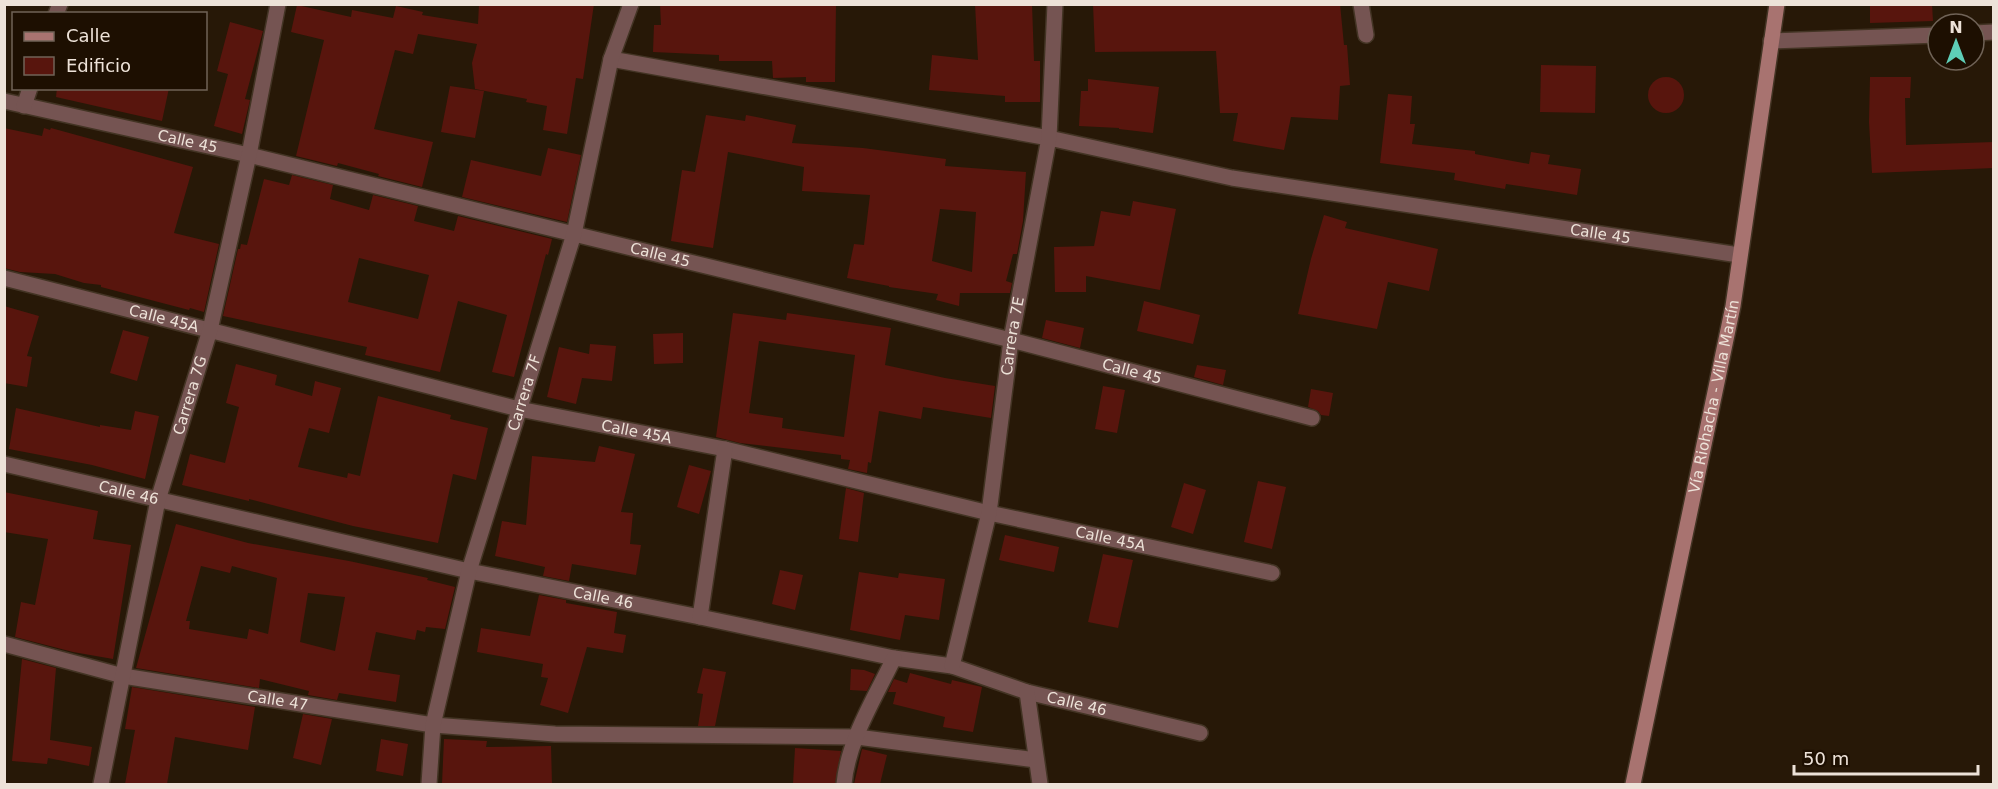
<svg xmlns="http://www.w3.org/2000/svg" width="1998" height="789" font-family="'DejaVu Sans',sans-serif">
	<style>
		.building { fill: #58150d; fill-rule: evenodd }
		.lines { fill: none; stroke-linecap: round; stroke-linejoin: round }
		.street-casing { stroke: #433424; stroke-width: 18 }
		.secondary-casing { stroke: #433424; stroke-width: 18 }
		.street { stroke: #755452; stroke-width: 15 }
		.secondary { stroke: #a87370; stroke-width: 15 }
		.labels { text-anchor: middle; stroke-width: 4.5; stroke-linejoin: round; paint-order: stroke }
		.street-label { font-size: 15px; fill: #ede2d8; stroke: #1d0f01 }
	</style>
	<rect width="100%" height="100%" fill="#271807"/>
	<g class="building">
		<polygon points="479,4 594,4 583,79 576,78 567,134 543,130 547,106 526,102 527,99 475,89 472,63 477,44 418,34 413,54 395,50 374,129 433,142 422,187 378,176 379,174 338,163 337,166 296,156 324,40 291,32 297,5 351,17 352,10 393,18 396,6 423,12 422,15 478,24"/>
		<polygon points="660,4 836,4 835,82 806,82 806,77 773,78 772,61 719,61 719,55 653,52 654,25 661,25"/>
		<polygon points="975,4 1032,4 1034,61 1040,61 1040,102 1005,102 1005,96 929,90 932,55 978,60"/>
		<polygon points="1093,4 1340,4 1344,45 1347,45 1350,85 1340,86 1338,120 1291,117 1284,150 1233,141 1238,113 1220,113 1216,51 1095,52"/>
		<polygon points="1870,4 1932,4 1933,21 1870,23"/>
		<polygon points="230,22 263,31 245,99 250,100 242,134 214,126 228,74 217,71"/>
		<polygon points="1541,65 1596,66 1595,113 1540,112"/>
		<circle cx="1666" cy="95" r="18"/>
		<polygon points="1870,77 1911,77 1910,98 1905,98 1906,145 1994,142 1994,168 1872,173 1869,122"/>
		<polygon points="1088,79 1159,87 1153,133 1119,129 1119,128 1079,126 1081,91 1088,91"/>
		<polygon points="450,86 484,91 475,138 441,132"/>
		<polygon points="57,88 169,88 162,121 56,97"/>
		<polygon points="1388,94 1412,96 1410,124 1415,124 1412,144 1475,151 1475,154 1529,164 1531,152 1550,155 1548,164 1581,169 1577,195 1506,184 1505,189 1454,180 1455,173 1380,163"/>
		<path d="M706,115L745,121L746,115L796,125L792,143L863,148L946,159L945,166L1026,172L1023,221L1017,254H1013L1006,281L1012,283L1010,293H960L959,306L936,300L938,294L889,287V286L847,278L854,244L864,245L870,195L802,191L804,167L728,152L713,248L671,241L682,170L695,172ZM940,209L976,212L972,272L932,261Z"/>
		<polygon points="4,128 42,136 44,128 50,130 51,128 193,167 174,233 219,244 204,312 190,308 189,310 101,287 101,285 84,283 55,274 20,272 4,268 4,243 6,243"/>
		<polygon points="548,148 581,155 567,222 462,197 471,160 541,176"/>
		<path d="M292,175L333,185L330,199L369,210L373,195L418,206L414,221L454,231L458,216L552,239L548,255L546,254L514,377L492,372L507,315L458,301L440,372L365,355L367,347L223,316L238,249H240L241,244L247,245L264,179L289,185ZM359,258L429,275L418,319L348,302Z"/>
		<polygon points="1133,201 1176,209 1160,290 1086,276 1086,292 1055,292 1054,247 1094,246 1101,211 1130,216"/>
		<polygon points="1324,215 1347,222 1345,228 1438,249 1429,291 1388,282 1377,329 1298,314 1311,259"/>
		<polygon points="1144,301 1200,315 1193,344 1137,331"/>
		<polygon points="4,306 39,316 27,356 32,357 27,387 4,383"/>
		<path d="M733,313L786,320L787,313L891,328L885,365L945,378L995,386L991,418L923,407L921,419L879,411L871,463L868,462L867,473L848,469L850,460L841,459V455L740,443L716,437ZM759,341L855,355L844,437L782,428L783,418L749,413Z"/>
		<polygon points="1046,320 1084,328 1080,348 1042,338"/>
		<polygon points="123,330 149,337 137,381 110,373"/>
		<polygon points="683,333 683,363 654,364 653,334"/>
		<polygon points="590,344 616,346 612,381 582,378 576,404 547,397 559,347 589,354"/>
		<polygon points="236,364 277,375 275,385 312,396 315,381 341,388 329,433 309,428 298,467 347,478 348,473 360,476 378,396 451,415 450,419 488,428 476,480 453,474 438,543 353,526 249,499 249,501 182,485 190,454 225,463 239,407 226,403"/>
		<polygon points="1197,365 1226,370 1223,385 1194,377"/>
		<polygon points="1103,386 1125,390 1117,433 1095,429"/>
		<polygon points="1311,389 1333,393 1329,416 1321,415 1318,411 1308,407"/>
		<polygon points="16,408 100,427 100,425 131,430 135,411 159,416 145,479 92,465 9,449"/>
		<polygon points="599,446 635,454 621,512 633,513 630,544 641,545 636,575 572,564 569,581 543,576 545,567 495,556 502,521 526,525 532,456 595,462"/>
		<polygon points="689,465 711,471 699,514 677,507"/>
		<polygon points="1258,481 1286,487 1272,549 1244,542"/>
		<polygon points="1184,483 1206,490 1193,534 1171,527"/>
		<polygon points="846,488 864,493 858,542 839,539"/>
		<polygon points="4,492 98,511 93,539 131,545 113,659 73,652 15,637 21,602 35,605 48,539 4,532"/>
		<path d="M176,524L248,543L349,561L428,578L427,580L455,587L445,629L426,627L425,632L417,630L415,640L376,632L368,670L400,675L396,702L339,693L337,700L308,695L309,691L260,679L259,688L136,668ZM201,566L230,573L232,566L277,578L268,634L249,629L247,639L189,629L190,621H186ZM308,593L345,597L335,651L300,642Z"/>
		<polygon points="1005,535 1059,547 1054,572 999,560"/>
		<polygon points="1103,554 1133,560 1118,628 1088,622"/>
		<polygon points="780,570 803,575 795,610 772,604"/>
		<polygon points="859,572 898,578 899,573 945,579 939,620 905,615 900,640 850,630"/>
		<polygon points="539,595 566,600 566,603 617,612 614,633 626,635 623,653 587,647 568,713 540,705 548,678 541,677 543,664 477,652 481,628 530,636"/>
		<polygon points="22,659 56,668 50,740 92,747 89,766 48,758 47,764 12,761"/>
		<polygon points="703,668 726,672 715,726 698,726 703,694 697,693"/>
		<polygon points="851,669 864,670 875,674 867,691 850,690"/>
		<polygon points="910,673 951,684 952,680 982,687 973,732 943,727 945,717 893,704 896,692 888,692 894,679 907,683"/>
		<polygon points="132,687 255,707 248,750 175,737 167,784 125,784 135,730 125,729"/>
		<polygon points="303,714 332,719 321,765 293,758"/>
		<polygon points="381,739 408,744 403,776 376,771"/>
		<polygon points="444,739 487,741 486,747 551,746 552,784 442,784"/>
		<polygon points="795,748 841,751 835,784 793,784"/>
		<polygon points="862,749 887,755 880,784 854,784"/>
	</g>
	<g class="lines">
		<g class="street-casing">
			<g id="street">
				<polyline points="1361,4 1366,35"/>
				<polyline points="56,14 60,4"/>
				<polyline points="1974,33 1994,32"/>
				<polyline points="1771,41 1938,35"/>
				<path id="s1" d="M611,59L1049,138L1232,178L1739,255"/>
				<path id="s2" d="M4,101L249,155L574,234L1011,340L1312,418"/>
				<polyline points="24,106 30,88"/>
				<path id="s3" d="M4,278L519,409L725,449L989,513L1272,573"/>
				<path id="s4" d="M4,464L469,571L700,617L894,658L952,666L1027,692L1200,733"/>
				<polyline points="700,617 725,449"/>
				<path id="s5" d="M4,644L123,676L433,725L555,734L857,737L1036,760"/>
				<path id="s6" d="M952,666L989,513L1011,340L1049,138L1055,4"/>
				<polyline points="1027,692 1040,784"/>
				<path id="s7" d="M101,784L158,500L210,330L249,155L278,4"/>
				<path id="s8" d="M429,784L433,725L469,571L574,234L611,59L631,4"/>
				<path d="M844,784C848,740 875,698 894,658"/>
			</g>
		</g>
		<g class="secondary-casing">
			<g id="secondary">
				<path id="s9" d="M1633,784L1733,306L1777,4"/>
			</g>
		</g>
		<use href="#street" class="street"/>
		<use href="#secondary" class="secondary"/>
	</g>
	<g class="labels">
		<g class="street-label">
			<text dy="5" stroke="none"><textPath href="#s2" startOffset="188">Calle 45</textPath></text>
			<text dy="5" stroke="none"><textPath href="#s1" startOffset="1005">Calle 45</textPath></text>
			<text dy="5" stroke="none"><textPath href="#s2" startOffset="674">Calle 45</textPath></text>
			<text dy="5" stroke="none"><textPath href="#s3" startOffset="165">Calle 45A</textPath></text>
			<text dy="5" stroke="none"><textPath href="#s6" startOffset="336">Carrera 7E</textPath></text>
			<text dy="5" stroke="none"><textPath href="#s2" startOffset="1160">Calle 45</textPath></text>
			<text dy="5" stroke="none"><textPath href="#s8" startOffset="404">Carrera 7F</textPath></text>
			<text dy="5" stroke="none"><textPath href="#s7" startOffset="399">Carrera 7G</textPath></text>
			<text dy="5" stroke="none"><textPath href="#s9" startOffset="396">Vía Riohacha - Villa Martín</textPath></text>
			<text dy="5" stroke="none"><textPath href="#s3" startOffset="651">Calle 45A</textPath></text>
			<text dy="5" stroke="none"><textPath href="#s4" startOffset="128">Calle 46</textPath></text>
			<text dy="5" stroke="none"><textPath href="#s3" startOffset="1137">Calle 45A</textPath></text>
			<text dy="5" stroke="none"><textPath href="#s4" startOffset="614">Calle 46</textPath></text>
			<text dy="5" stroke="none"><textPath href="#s5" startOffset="280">Calle 47</textPath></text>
			<text dy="5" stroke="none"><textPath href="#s4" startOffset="1100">Calle 46</textPath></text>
		</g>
	</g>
	<rect width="1998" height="789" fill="none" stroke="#ede2d8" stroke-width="12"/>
	<rect x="12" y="12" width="195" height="78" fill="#1d0f01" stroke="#706357" stroke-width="1.5"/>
	<rect x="24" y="32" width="30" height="9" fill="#a87370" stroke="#706357" stroke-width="1.5"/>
	<text x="66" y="42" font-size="18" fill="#ede2d8">Calle</text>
	<rect x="24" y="57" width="30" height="18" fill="#58150d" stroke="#706357" stroke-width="1.5"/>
	<text x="66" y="72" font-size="18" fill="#ede2d8">Edificio</text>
	<g transform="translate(1956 42)"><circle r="28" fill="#1d0f01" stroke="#706357" stroke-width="1.5"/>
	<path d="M0-4.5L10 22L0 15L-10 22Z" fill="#5eceb7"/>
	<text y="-9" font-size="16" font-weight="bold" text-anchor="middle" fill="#ede2d8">N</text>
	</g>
	<path d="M1794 765v9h184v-9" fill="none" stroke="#ede2d8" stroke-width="3"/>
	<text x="1803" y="765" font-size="18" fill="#ede2d8" stroke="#1d0f01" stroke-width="4.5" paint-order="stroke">50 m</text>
</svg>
